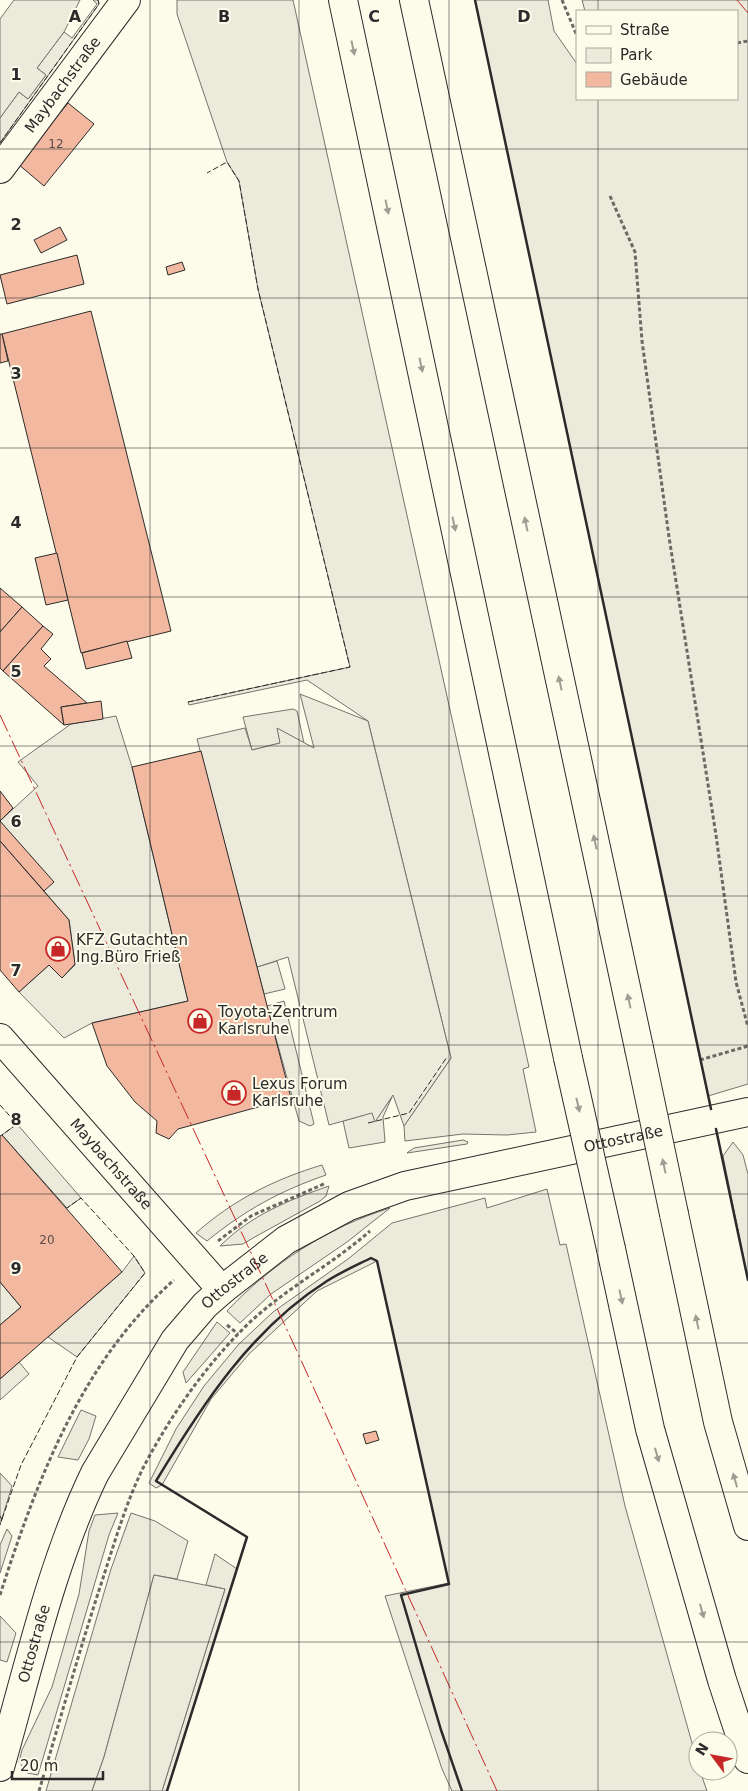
<svg xmlns="http://www.w3.org/2000/svg" width="748" height="1791" font-family="'DejaVu Sans',sans-serif">
	<style>
		.green { fill: #ecebdb; stroke: #74746e }
		.parking { fill: #eceadb; stroke: #74746e }
		.building { fill: #f2b8a0; stroke: #2b2b2b }
		.lines { fill: none; stroke-linecap: round; stroke-linejoin: round }
		.minor-casing { stroke: #2b2b2b; stroke-width: 30 }
		.major-casing { stroke: #2b2b2b; stroke-width: 30 }
		.highway-casing { stroke: #2b2b2b; stroke-width: 30 }
		.path { stroke: #6a6964; stroke-width: 3; stroke-dasharray: 4 2.5; stroke-linecap: butt }
		.minor { stroke: #fdfbea; stroke-width: 28 }
		.major { stroke: #fdfbea; stroke-width: 28 }
		.highway { stroke: #fdfbea; stroke-width: 28 }
		.highway-bridge-casing { stroke: #2b2b2b; stroke-width: 30; stroke-linecap: butt }
		.highway-bridge { stroke: #fdfbea; stroke-width: 28 }
		.fence { stroke: #2b2b2b; stroke-width: 1; stroke-dasharray: 6 2.5; stroke-linecap: butt }
		.wall { stroke: #2b2b2b; stroke-width: 2.5 }
		.power { stroke: #c62828; stroke-width: 1; stroke-dasharray: 18 4 2.5 4; stroke-linecap: butt }
		.oneway { fill: #9e9d94 }
		.grid { fill: none; stroke: #2b2b2b; stroke-width: 1; stroke-opacity: 0.55 }
		.labels { text-anchor: middle; stroke-width: 4; stroke-linejoin: round; paint-order: stroke }
		.number-label { font-size: 12px; fill: #5d4e48 }
		.street-label { font-size: 15px; fill: #2b2b2b; stroke: #fdfbea }
		.poi-label { font-size: 15px; fill: #2b2b2b; stroke: #fdfbea; text-anchor: start }
		.grid-label { font-size: 16px; text-anchor: middle; font-weight: bold; fill: #2b2b2b; stroke: #fdfbea; stroke-width: 4; stroke-linejoin: round; paint-order: stroke }
	</style>
	<rect width="100%" height="100%" fill="#fdfbea"/>
	<g class="green">
		<polygon points="93,0 98,0 99,4 0,143 0,118 19,92 28,99 46,75 37,68 64,32 72,38 97,4"/>
		<polygon points="177,0 293,0 529,1067 523,1069 536,1132 507,1135 463,1134 405,1141 404,1126 451,1058 368,721 307,680 189,705 188,702 350,667 258,289 239,181 227,162 177,14"/>
		<polygon points="475,0 548,0 554,31 577,64 577,99 737,99 737,11 585,11 582,0 748,0 748,1084 708,1096"/>
		<polygon points="293,709 297,711 304,743 278,729 280,743 252,750 243,717"/>
		<polygon points="327,931 375,1121 392,1097 383,1117 385,1142 349,1148 343,1121 364,1115"/>
		<polygon points="277,961 285,989 264,994 257,967"/>
		<polygon points="284,1001 314,1124 310,1126 299,1121 267,1006"/>
		<polygon points="17,1124 81,1198 67,1208 2,1135"/>
		<polygon points="463,1140 468,1142 467,1144 407,1153 414,1148"/>
		<polygon points="733,1142 743,1155 748,1174 748,1280 723,1156"/>
		<path d="M322,1165L326,1175C280,1191 245,1210 207,1241L196,1233C233,1200 275,1179 322,1165Z"/>
		<path d="M329,1186L326,1196L320,1201L253,1238L243,1244L220,1246C251,1215 289,1200 329,1186Z"/>
		<polygon points="547,1189 560,1245 566,1244 625,1506 698,1764 698,1771 700,1771 707,1791 452,1791 442,1769 385,1596 449,1583 377,1261 317,1291 249,1354 211,1399 162,1485 156,1488 149,1483 176,1429 204,1386 239,1344 273,1312 348,1259 392,1223 485,1198 487,1208"/>
		<path d="M390,1208L347,1242L271,1294L240,1323L227,1311C271,1264 328,1227 390,1208Z"/>
		<polygon points="134,1256 145,1273 77,1357 48,1337 122,1272"/>
		<polygon points="217,1322 230,1333 186,1383 183,1372"/>
		<polygon points="19,1362 29,1374 0,1400 0,1379"/>
		<polygon points="81,1410 96,1416 89,1439 78,1460 58,1457"/>
		<polygon points="118,1513 109,1535 38,1775 27,1773 19,1762 22,1750 52,1687 79,1594 89,1531 95,1515"/>
		<polygon points="131,1513 155,1521 188,1541 177,1579 154,1575 104,1757 92,1791 46,1791 111,1569"/>
		<polygon points="7,1529 12,1536 0,1573 0,1545"/>
		<polygon points="215,1554 237,1569 167,1791 162,1791 225,1589 206,1585"/>
		<polygon points="0,1616 16,1633 7,1662 0,1660"/>
	</g>
	<g class="parking">
		<polygon points="14,0 80,0 64,32 37,68 46,75 28,99 19,92 0,118 0,19"/>
		<polygon points="300,694 368,721 451,1058 404,1126 393,1095 375,1122 372,1113 329,1125 288,957 257,967 197,739 245,728 252,750 280,743 277,728 314,748"/>
		<polygon points="116,716 132,767 188,1001 92,1023 64,1038 19,992 49,965 62,978 75,965 69,920 44,891 0,821 38,786 18,762 71,724"/>
		<polygon points="0,1282 21,1307 0,1325"/>
		<polygon points="0,1473 12,1486 0,1525"/>
		<polygon points="154,1575 225,1589 162,1791 92,1791 104,1757"/>
	</g>
	<g class="building">
		<polygon points="68,103 94,124 44,186 18,164"/>
		<polygon points="60,227 67,240 41,253 34,240"/>
		<polygon points="77,255 84,284 7,304 0,275"/>
		<polygon points="182,262 185,270 168,275 166,267"/>
		<polygon points="91,311 171,631 81,653 2,334"/>
		<polygon points="0,334 2,334 8,361 0,363"/>
		<polygon points="57,553 68,600 46,605 35,558"/>
		<polygon points="0,588 22,607 0,632"/>
		<polygon points="22,607 43,626 3,671 0,668 0,632"/>
		<polygon points="43,626 53,634 41,649 51,659 44,666 87,703 61,707 64,725 3,671"/>
		<polygon points="127,641 132,658 86,669 82,653"/>
		<polygon points="101,701 103,719 64,725 61,707"/>
		<polygon points="201,751 291,1098 178,1129 169,1139 156,1133 157,1121 135,1102 107,1066 92,1023 188,1001 132,767"/>
		<polygon points="0,791 13,808 0,821"/>
		<polygon points="0,821 54,882 44,891 0,841"/>
		<polygon points="0,841 69,920 75,964 62,978 49,965 19,992 0,970"/>
		<polygon points="2,1135 122,1272 0,1379 0,1325 21,1307 0,1282 0,1136"/>
		<polygon points="376,1431 379,1440 366,1444 363,1434"/>
	</g>
	<g class="lines">
		<g class="minor-casing">
			<g id="minor">
				<path id="s1" d="M0,169L126,0"/>
				<path id="s2" d="M0,1038L222,1290"/>
			</g>
		</g>
		<g class="major-casing">
			<g id="major">
				<path id="s3" d="M0,1767C28,1670 51,1564 95,1473L175,1340L205,1305L222,1290L286,1240L349,1206L405,1186L748,1112"/>
			</g>
		</g>
		<g class="highway-casing">
			<g id="highway">
				<polyline points="343,0 568,1058"/>
				<polyline points="414,0 639,1048"/>
				<polyline points="674,1214 718,1422 748,1526"/>
				<polyline points="611,1249 650,1429 722,1680 748,1759"/>
			</g>
		</g>
		<g class="path">
			<polyline points="562,0 577,36"/>
			<polyline points="737,43 748,41"/>
			<polyline points="610,196 635,252 642,341 669,537 716,835 736,982 748,1027"/>
			<polyline points="700,1060 748,1046"/>
			<polyline points="218,1241 251,1216 326,1183"/>
			<polyline points="227,1325 238,1334"/>
			<path d="M0,1595C37,1480 81,1362 174,1280"/>
			<path d="M39,1791C60,1720 80,1648 103,1578C115,1541 126,1503 143,1468C168,1420 201,1372 239,1333C278,1292 328,1268 370,1231"/>
		</g>
		<use href="#minor" class="minor"/>
		<use href="#major" class="major"/>
		<use href="#highway" class="highway"/>
		<g class="highway-bridge-casing">
			<g id="highway-bridge">
				<polyline points="639,1048 674,1214"/>
				<polyline points="568,1058 611,1249"/>
			</g>
		</g>
		<use href="#highway-bridge" class="highway-bridge"/>
		<g class="fence">
			<polyline points="0,143 99,4 98,0"/>
			<polyline points="188,702 350,667 258,289 239,181 227,162 207,173"/>
			<polyline points="0,1105 17,1124 2,1135"/>
			<polyline points="368,1123 409,1113 447,1057"/>
			<polyline points="0,1516 2,1519 0,1525"/>
			<polyline points="2,1519 21,1465 77,1357 145,1273 134,1256 81,1198 67,1208"/>
		</g>
		<g class="wall">
			<polyline points="475,0 711,1109"/>
			<polyline points="716,1129 748,1280"/>
			<path d="M167,1791L247,1537L156,1481C202,1405 251,1329 327,1281C341,1272 357,1265 371,1258L377,1261L449,1584L401,1595L441,1730L462,1791"/>
		</g>
		<g class="power">
			<polyline points="737,0 748,13"/>
			<polyline points="0,715 295,1347 497,1791"/>
		</g>
	</g>
	<defs><path id="oneway-solid" d="M-6-.8H1V-3.2L6.5 0L1 3.2V.8H-6Z" transform="scale(1.25)"/></defs>
	<g class="oneway">
		<use href="#oneway-solid" transform="translate(353 48) rotate(78)"/>
		<use href="#oneway-solid" transform="translate(387 207) rotate(78)"/>
		<use href="#oneway-solid" transform="translate(421 365) rotate(78)"/>
		<use href="#oneway-solid" transform="translate(454 524) rotate(78)"/>
		<use href="#oneway-solid" transform="translate(526 524) rotate(-102)"/>
		<use href="#oneway-solid" transform="translate(560 683) rotate(-102)"/>
		<use href="#oneway-solid" transform="translate(595 842) rotate(-102)"/>
		<use href="#oneway-solid" transform="translate(629 1001) rotate(-102)"/>
		<use href="#oneway-solid" transform="translate(578 1105) rotate(77)"/>
		<use href="#oneway-solid" transform="translate(664 1166) rotate(-102)"/>
		<use href="#oneway-solid" transform="translate(621 1297) rotate(78)"/>
		<use href="#oneway-solid" transform="translate(697 1322) rotate(-102)"/>
		<use href="#oneway-solid" transform="translate(657 1455) rotate(74)"/>
		<use href="#oneway-solid" transform="translate(735 1480) rotate(-106)"/>
		<use href="#oneway-solid" transform="translate(702 1611) rotate(74)"/>
	</g>
	<path class="grid" d="M150,0V1791M299,0V1791M449,0V1791M598,0V11M598,99V1791M0,149H748M0,298H748M0,448H748M0,597H748M0,746H748M0,896H748M0,1045H748M0,1194H748M0,1343H748M0,1492H748M0,1642H748"/>
	<defs>
		<g id="shop-ring" transform="scale(1.25)"><circle r="9.5" fill="#fdfbea" stroke="#c62828" stroke-width="1.5"/><path d="M-5-2.5h2.3a2.7 3.5 0 0 1 5.4 0H5L5.5 6h-11ZM-1.5-2.5h3a1.5 2.3 0 0 0-3 0Z" fill="#c62828"/></g>
	</defs>
	<g fill-rule="evenodd">
		<use href="#shop-ring" x="58" y="949"/>
		<use href="#shop-ring" x="200" y="1021"/>
		<use href="#shop-ring" x="234" y="1093"/>
	</g>
	<g class="labels">
		<g class="number-label">
			<text x="56" y="148">12</text>
			<text x="47" y="1244">20</text>
		</g>
		<g class="street-label">
			<text dy="5" stroke="none"><textPath href="#s1" startOffset="105">Maybachstraße</textPath></text>
			<text dy="5" stroke="none"><textPath href="#s3" startOffset="969">Ottostraße</textPath></text>
			<text dy="5" stroke="none"><textPath href="#s2" startOffset="168">Maybachstraße</textPath></text>
			<text dy="5" stroke="none"><textPath href="#s3" startOffset="549">Ottostraße</textPath></text>
			<text dy="5" stroke="none"><textPath href="#s3" startOffset="128">Ottostraße</textPath></text>
		</g>
		<g class="poi-label">
			<text x="76" y="945">KFZ Gutachten<tspan x="76" dy="17">Ing.Büro Frieß</tspan></text>
			<text x="218" y="1017">Toyota-Zentrum<tspan x="218" dy="17">Karlsruhe</tspan></text>
			<text x="252" y="1089">Lexus Forum<tspan x="252" dy="17">Karlsruhe</tspan></text>
		</g>
	</g>
	<g class="grid-label">
		<text x="75" y="22">A</text>
		<text x="224" y="22">B</text>
		<text x="374" y="22">C</text>
		<text x="524" y="22">D</text>
		<text x="16" y="80">1</text>
		<text x="16" y="230">2</text>
		<text x="16" y="379">3</text>
		<text x="16" y="528">4</text>
		<text x="16" y="677">5</text>
		<text x="16" y="827">6</text>
		<text x="16" y="976">7</text>
		<text x="16" y="1125">8</text>
		<text x="16" y="1274">9</text>
	</g>
	<rect x="576" y="10" width="162" height="90" fill="#fdfbea" stroke="#a9a89e"/>
	<rect x="586" y="26" width="25" height="8" fill="#fdfbea" stroke="#a9a89e"/>
	<text x="620" y="35" font-size="15" fill="#2b2b2b">Straße</text>
	<rect x="586" y="48" width="25" height="15" fill="#ecebdb" stroke="#a9a89e"/>
	<text x="620" y="60" font-size="15" fill="#2b2b2b">Park</text>
	<rect x="586" y="72" width="25" height="15" fill="#f2b8a0" stroke="#a9a89e"/>
	<text x="620" y="85" font-size="15" fill="#2b2b2b">Gebäude</text>
	<g transform="translate(713 1756) rotate(302)"><circle r="24" fill="#fdfbea" stroke="#a9a89e"/>
	<path d="M0-4L9 19L0 12L-9 19Z" fill="#c62828"/>
	<text y="-8" font-size="14" font-weight="bold" text-anchor="middle" fill="#2b2b2b">N</text>
	</g>
	<path d="M12 1771v8h91v-8" fill="none" stroke="#2b2b2b" stroke-width="2.5"/>
	<text x="20" y="1771" font-size="15" fill="#2b2b2b" stroke="#fdfbea" stroke-width="4" paint-order="stroke">20 m</text>
</svg>
